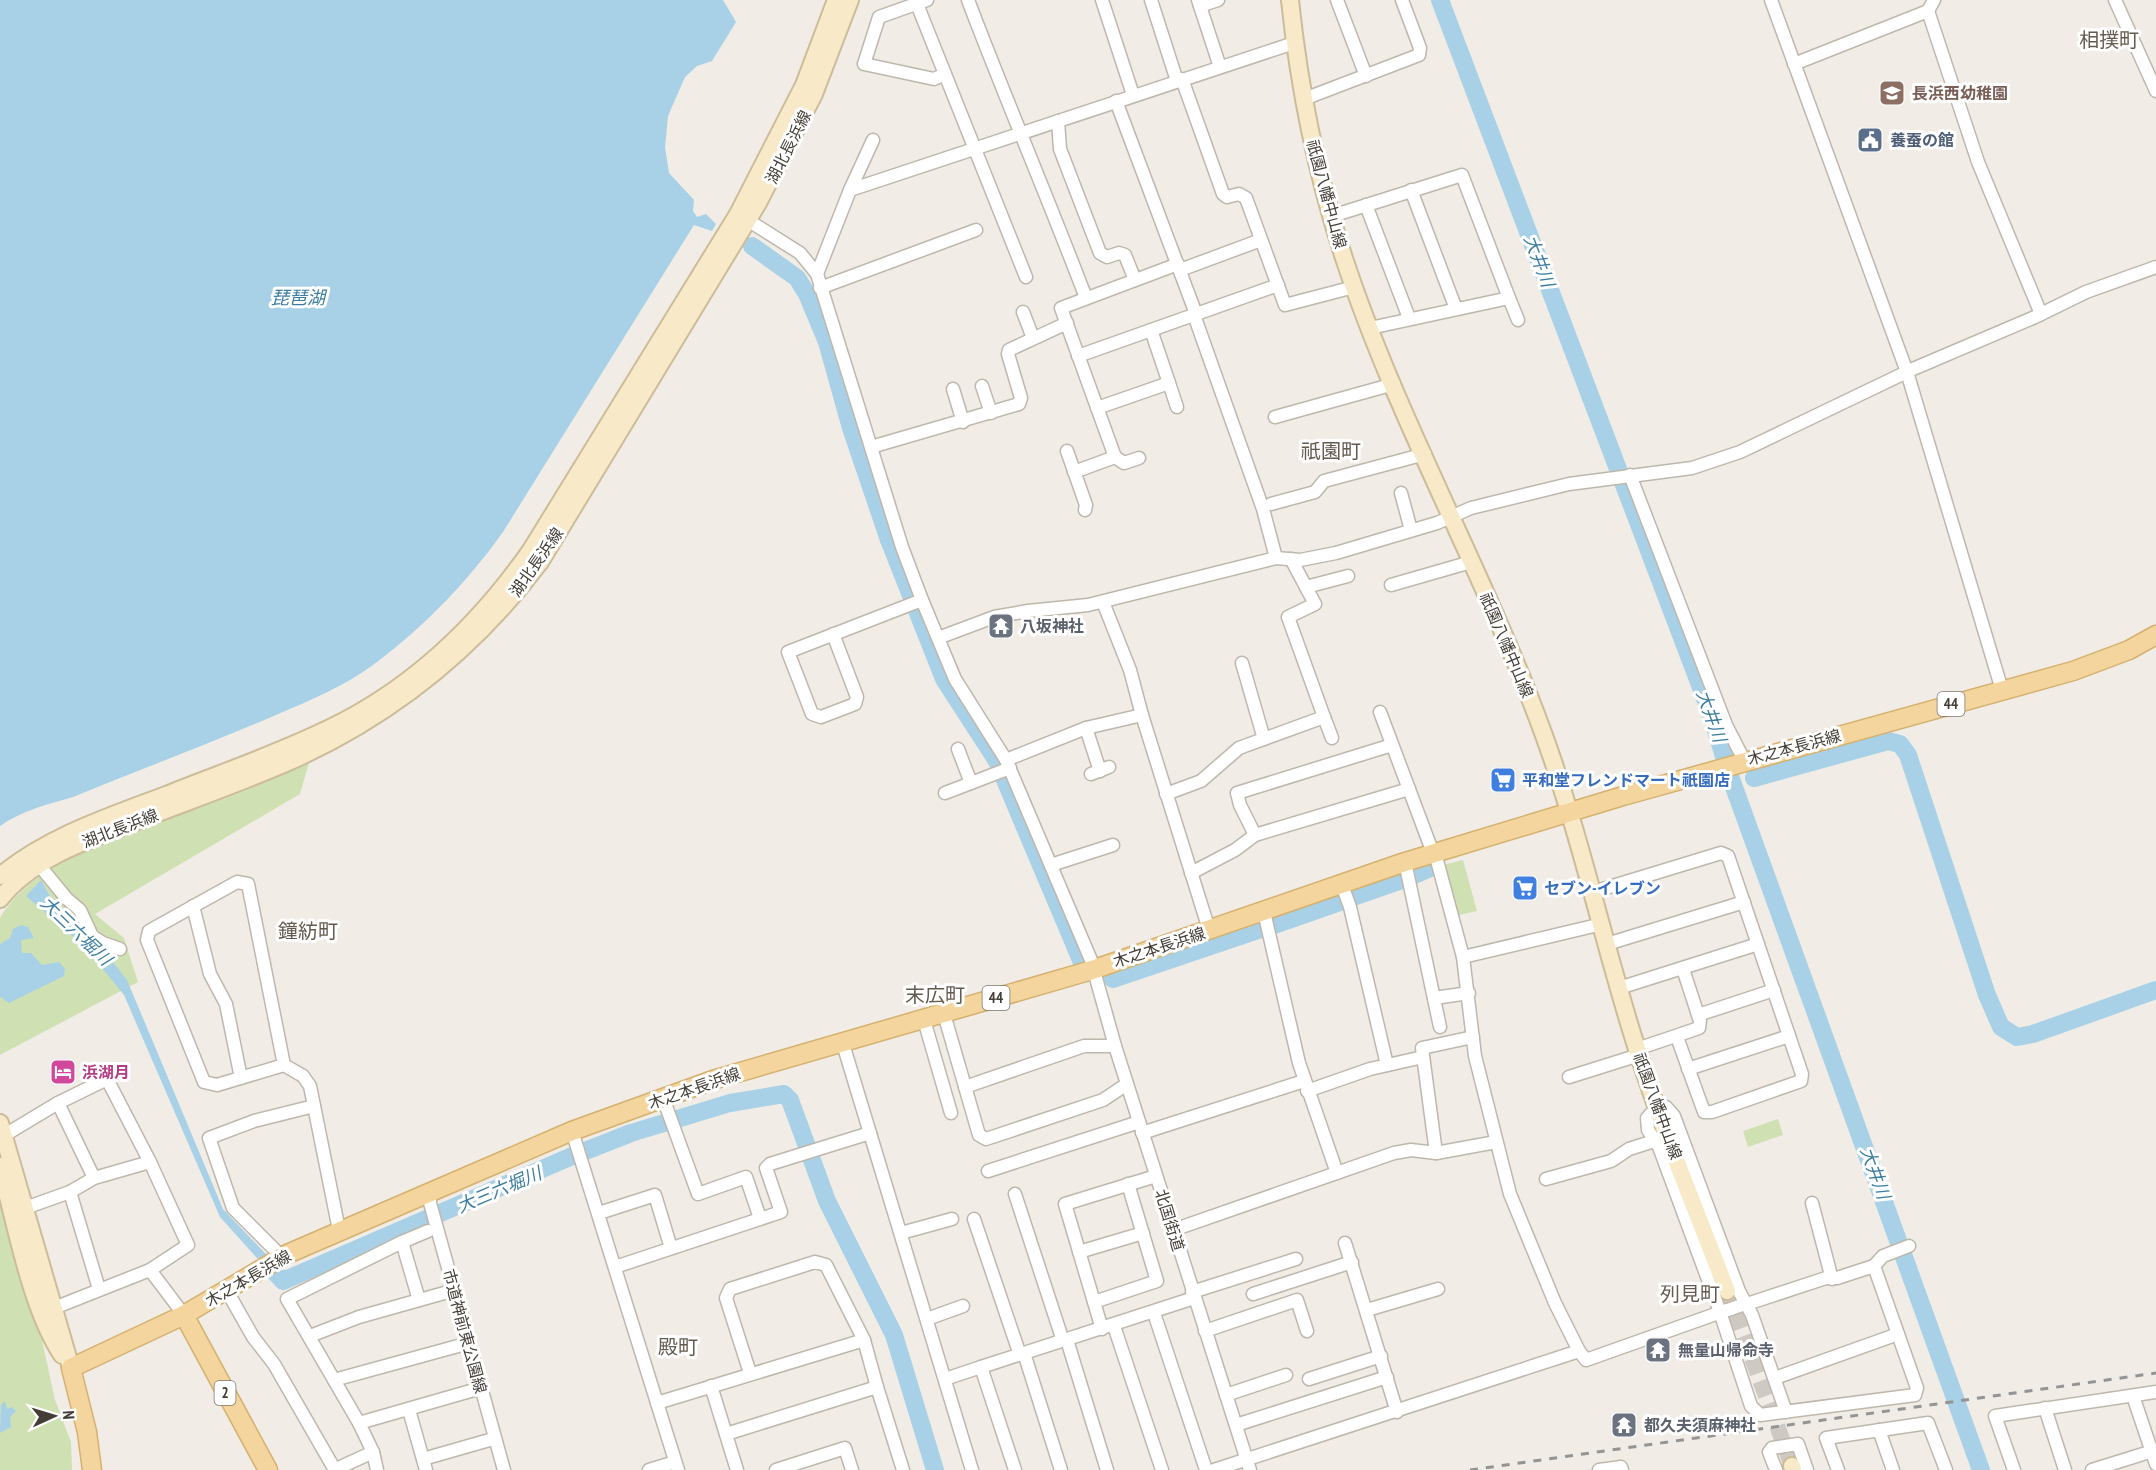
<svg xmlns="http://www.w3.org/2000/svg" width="2156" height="1470" font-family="'PT Sans Narrow','Noto Sans JP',sans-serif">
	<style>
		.green { fill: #cfe1b3 }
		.water { fill: #a8d1e7 }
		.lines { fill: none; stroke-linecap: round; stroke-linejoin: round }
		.river { stroke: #a8d1e7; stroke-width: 18 }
		.secondary-tunnel { stroke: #cecac3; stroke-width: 16; stroke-dasharray: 16 8; stroke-linecap: butt }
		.minor-casing { stroke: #beb7ac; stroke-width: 15 }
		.secondary-casing { stroke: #ccbc9a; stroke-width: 20 }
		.primary-casing { stroke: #d5b16f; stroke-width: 21 }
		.minor { stroke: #fff; stroke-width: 12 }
		.secondary { stroke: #f8eac8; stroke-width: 16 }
		.primary { stroke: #f3d59d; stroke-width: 18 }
		.rail { stroke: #949494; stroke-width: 3; stroke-dasharray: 8 8; stroke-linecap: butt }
		.minor-bridge-casing { stroke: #beb7ac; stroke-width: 15; stroke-linecap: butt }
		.minor-bridge { stroke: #fff; stroke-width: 12 }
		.labels { text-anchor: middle; stroke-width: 6; stroke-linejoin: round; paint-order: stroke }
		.shield { fill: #fff; stroke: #7b7772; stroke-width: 1.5 }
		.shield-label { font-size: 15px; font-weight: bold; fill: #433d36 }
		.education-label { font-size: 16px; font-weight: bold; fill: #785e54; stroke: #fff; text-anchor: start }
		.service-label { font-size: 16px; font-weight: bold; fill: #4e5e75; stroke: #fff; text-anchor: start }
		.street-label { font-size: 16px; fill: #433d36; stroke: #fff }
		.worship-label { font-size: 16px; font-weight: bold; fill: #5b616d; stroke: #fff; text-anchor: start }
		.shop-label { font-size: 16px; font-weight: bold; fill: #366cbe; stroke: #fff; text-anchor: start }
		.hotel-label { font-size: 16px; font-weight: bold; fill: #b23c85; stroke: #fff; text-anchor: start }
		.water-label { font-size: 18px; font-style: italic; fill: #3c7da2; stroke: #fff }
		.quarter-label { font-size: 20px; fill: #645a4e; stroke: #fff }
	</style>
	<rect width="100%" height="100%" fill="#f1ede6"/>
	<g class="green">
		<path d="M310,759L300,794L95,914L124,938L138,982L0,1055V918C34,861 120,836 178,812C222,794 266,777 310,759Z"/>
		<polygon points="1463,860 1477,911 1459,915 1443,865"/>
		<polygon points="1778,1119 1783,1135 1748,1147 1743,1131"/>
		<polygon points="0,1182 42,1340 55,1400 71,1442 72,1470 0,1470"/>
	</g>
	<g class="water">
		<path d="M0,0H723L736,22L712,61L697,66L685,77L668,116L665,147L669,173L694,200L693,211L697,217L706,214L716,224L712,231L694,225L503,532C468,581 426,625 377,662C347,685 311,700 276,715C209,744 141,769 73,797C48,804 21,811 0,826Z"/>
		<polygon points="41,880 52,900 83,924 127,980 223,1209 283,1272 289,1273 296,1281 284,1288 220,1217 124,995 85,947 26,896"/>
		<polygon points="21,925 28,927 34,938 21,940 22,953 31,953 42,965 59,962 65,969 64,976 9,1003 0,997 0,944 10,938 13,929"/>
		<polygon points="5,1401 7,1409 12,1407 16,1411 10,1417 11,1427 0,1433 1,1405"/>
	</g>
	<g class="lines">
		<g class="river">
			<polyline points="1440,0 1711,714 1730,776 1981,1470"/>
			<polyline points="752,246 797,278 807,294 827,342 851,428 889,540 944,679 997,761 1081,960"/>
			<polyline points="1754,778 1888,741 1900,744 1908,755 1987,995 2001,1027 2017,1037 2033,1034 2156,990"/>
			<polyline points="1412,876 1435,866"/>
			<polyline points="1353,897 1405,879"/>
			<polyline points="1274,925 1343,901"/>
			<polyline points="1113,979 1264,928"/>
			<polyline points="274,1271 283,1281 570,1157 631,1133 730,1103 784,1094 790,1100 827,1201 894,1335 935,1470"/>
		</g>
		<polyline class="secondary-tunnel" points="1727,1291 1792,1466"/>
		<g class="minor-casing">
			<g id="minor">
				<polyline points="927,0 879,17 864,64 934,79 945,74"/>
				<path d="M968,0C1006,100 1048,198 1086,298"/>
				<polyline points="1102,0 1133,95"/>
				<polyline points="1151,0 1177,81"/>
				<polyline points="1198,0 1220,67"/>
				<polyline points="1337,0 1366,76"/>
				<polyline points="1771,0 1907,372 2002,690"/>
				<polyline points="2115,0 2156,91"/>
				<polyline points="917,4 1026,277"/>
				<polyline points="1200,6 1218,0"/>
				<polyline points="1928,11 1934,0"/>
				<polyline points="1794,64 1928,11 1978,162 2041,314"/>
				<polyline points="1182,79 1223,194 1227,197 1239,194 1246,198 1285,305 1354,287"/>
				<polyline points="1304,99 1419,55 1420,48 1402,0"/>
				<polyline points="1116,101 1196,314"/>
				<polyline points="1058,121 1060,149 1100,253 1107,257 1119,253 1125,255 1135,280"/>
				<polyline points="850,190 1294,43"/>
				<polyline points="1411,190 1456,309"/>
				<polyline points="1366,205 1409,318"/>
				<polyline points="741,216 800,253 817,274 902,547 922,600 955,679 1006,760 1091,960 1115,1046 1250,1470"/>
				<polyline points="1332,216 1462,175 1509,298 1370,328"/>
				<polyline points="1180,270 1261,240"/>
				<polyline points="817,274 850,190 873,140"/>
				<polyline points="820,288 976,230"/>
				<polyline points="1509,298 1518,320"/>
				<polyline points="1023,312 1033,338"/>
				<polyline points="1194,315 1263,509 1276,558"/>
				<polyline points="1078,356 1278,285"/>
				<polyline points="1169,383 1177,407"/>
				<polyline points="982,386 991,413"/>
				<polyline points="953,389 963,422"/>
				<polyline points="1097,408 1169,383 1151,330"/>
				<polyline points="1275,417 1394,384"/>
				<polyline points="871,447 1019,404 1021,398 1008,354 1009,350 1067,323"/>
				<polyline points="1067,451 1086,505 1085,510"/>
				<polyline points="1115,457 1124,463 1139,458"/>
				<polyline points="1074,472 1115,457 1061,308 1178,264"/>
				<polyline points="1630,475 1726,725 1744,760"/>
				<polyline points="1401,493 1411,530"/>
				<polyline points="1271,504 1315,492 1324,481 1425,454"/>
				<polyline points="1391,585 1471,562"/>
				<polyline points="1306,587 1348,576"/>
				<polyline points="1103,602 1130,670 1142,715 1206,920 1212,930"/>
				<polyline points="833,634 857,697 855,704 821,717 812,714 788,652 922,600"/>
				<polyline points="938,638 994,617 1028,611 1088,605 1276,558 1300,560 1336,553 1437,523 1471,508 1569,484 1692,468 1740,452 1913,369 2035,317 2086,292 2156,267"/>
				<polyline points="1242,663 1264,739"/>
				<polyline points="1380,712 1433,853"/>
				<polyline points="1324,717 1332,738"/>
				<polyline points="1086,728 1100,771"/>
				<polyline points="1392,745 1237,793 1240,805 1255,835 1409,789"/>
				<polyline points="958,749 971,783"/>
				<polyline points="1006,760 1086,728 1142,715"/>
				<polyline points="1091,774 1109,767"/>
				<polyline points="945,793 1010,768"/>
				<polyline points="1166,794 1201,781 1239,748 1324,717 1288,617 1315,604 1291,559"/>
				<polyline points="1435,853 1463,957 1475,1056 1510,1194 1555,1303 1579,1351"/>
				<polyline points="1405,862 1440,1027"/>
				<polyline points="39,865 67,899 80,910 92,936 103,943 120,949"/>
				<polyline points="1051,865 1113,845"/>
				<polyline points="1191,873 1235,850 1255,835"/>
				<polyline points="1342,885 1350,907 1387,1065"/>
				<polyline points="1593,892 1721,853 1728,856 1802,1074 1801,1081 1712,1112 1704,1112 1677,1037"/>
				<polyline points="193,906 210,974 226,1004 241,1078"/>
				<polyline points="1264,912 1299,1063 1337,1173"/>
				<polyline points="1607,944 1744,902"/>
				<polyline points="1463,957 1602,924"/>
				<polyline points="1619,988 1758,944"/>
				<polyline points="1434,998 1469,993"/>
				<polyline points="944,1014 979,1135 986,1139 1103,1100 1127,1084"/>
				<polyline points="1698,1015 1774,990"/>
				<polyline points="924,1020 951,1113"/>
				<polyline points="843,1044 972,1470"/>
				<polyline points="1637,1049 1699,1028 1700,1021 1683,969"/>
				<polyline points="284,1065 248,884 237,882 149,931 147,940 204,1082 217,1085 284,1065 303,1076 310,1086 338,1225 343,1230"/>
				<polyline points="1688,1069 1789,1036"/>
				<polyline points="1569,1077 1639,1055"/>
				<polyline points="965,1087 1084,1046 1115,1046"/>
				<polyline points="1307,1091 1370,1069 1423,1057"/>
				<polyline points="663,1098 698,1194 746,1177 760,1218"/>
				<polyline points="58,1103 94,1178"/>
				<polyline points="572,1131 678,1470"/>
				<polyline points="1142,1133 1304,1081"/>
				<polyline points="3,1136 58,1103 107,1079 150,1162 188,1245 150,1270 184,1315"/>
				<polyline points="1436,1153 1422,1048 1473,1037"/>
				<polyline points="988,1171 1139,1122"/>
				<polyline points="1546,1179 1611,1161 1629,1149 1654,1141"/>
				<polyline points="430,1191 430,1203 504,1470"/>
				<polyline points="70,1192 99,1289"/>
				<polyline points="1015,1194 1063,1341"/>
				<polyline points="1812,1203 1832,1279"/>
				<polyline points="25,1208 70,1192 94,1178 150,1162"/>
				<polyline points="599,1213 655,1195 671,1248"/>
				<polyline points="974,1219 1020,1355"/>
				<polyline points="1173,1230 1394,1153 1411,1150 1436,1153 1496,1142"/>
				<polyline points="901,1233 952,1219"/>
				<polyline points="402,1242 428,1231"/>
				<polyline points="1345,1243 1397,1412"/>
				<polyline points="1079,1252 1143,1233"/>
				<polyline points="285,1255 278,1253 233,1208 209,1138 254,1121 314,1106"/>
				<polyline points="1874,1266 1883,1256 1909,1246"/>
				<polyline points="615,1267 781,1212 766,1168 770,1164 870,1133"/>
				<polyline points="227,1291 253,1337 274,1364 335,1470"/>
				<polyline points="1192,1292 1296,1259"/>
				<polyline points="1253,1294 1352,1262"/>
				<polyline points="1094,1302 1157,1281 1128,1184"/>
				<path d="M1739,1306C1742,1305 1746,1304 1750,1303L1826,1278H1837L1874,1266L1917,1388L1915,1395L1760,1415L1751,1406L1720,1312L1659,1147L1648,1130L1647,1118L1658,1106L1666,1107L1674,1116L1739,1291C1743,1299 1748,1307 1752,1315L1786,1412"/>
				<polyline points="54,1308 150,1270"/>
				<polyline points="1367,1310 1438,1289"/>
				<polyline points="1154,1313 1206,1470"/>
				<polyline points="927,1319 963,1306"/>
				<polyline points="1114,1326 1162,1470"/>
				<polyline points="1102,1329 1065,1204 1156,1176"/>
				<polyline points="1205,1331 1297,1300 1307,1331"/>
				<polyline points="310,1336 359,1317 455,1290"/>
				<polyline points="1067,1340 1107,1470"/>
				<polyline points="1024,1353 1061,1470"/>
				<polyline points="981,1367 1194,1298"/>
				<polyline points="1775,1378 1898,1334"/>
				<polyline points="945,1379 981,1367 1015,1470"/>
				<polyline points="1309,1379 1381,1356"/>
				<polyline points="334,1380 469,1343"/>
				<polyline points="711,1386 737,1470"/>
				<polyline points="877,1387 903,1470"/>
				<polyline points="1226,1395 1286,1375"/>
				<polyline points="2133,1396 2156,1464"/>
				<polyline points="657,1403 864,1340"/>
				<polyline points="2045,1408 2065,1470"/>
				<polyline points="409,1410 426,1470"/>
				<polyline points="359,1423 287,1299 402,1242 419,1300"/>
				<polyline points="1236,1425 1387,1377"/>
				<polyline points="1879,1430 1893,1470"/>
				<polyline points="726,1434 877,1387 864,1340 826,1265 815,1262 730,1289 726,1298 750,1373"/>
				<polyline points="373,1452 377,1470"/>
				<polyline points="423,1459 493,1439"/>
				<polyline points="334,1470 373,1452 359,1423 481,1388"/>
				<polyline points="649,1470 675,1462"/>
				<polyline points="776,1470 845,1448 852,1470"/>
				<polyline points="1214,1470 1579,1351 1586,1360 1727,1310"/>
				<polyline points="1599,1470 1621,1467 1622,1470"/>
				<polyline points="1776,1470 1769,1452 1772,1448 1798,1444 1807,1470"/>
				<polyline points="1838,1470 1826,1438 1928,1423 1946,1470"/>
				<polyline points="2014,1470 1995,1416 2156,1392"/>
				<polyline points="2092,1470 2156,1450"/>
			</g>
		</g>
		<g class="secondary-casing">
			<g id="secondary">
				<path d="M1290,0C1299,87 1316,172 1343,255C1396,418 1483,569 1542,730C1580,833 1603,942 1636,1046C1662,1129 1696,1210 1727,1291"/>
				<path d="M0,876C49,836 108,817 166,795C221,773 277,754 330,728C413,688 479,624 531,550L738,214L804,85L836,0"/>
				<path d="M0,899C33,857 89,840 137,821C186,802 237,784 286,763C389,718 472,652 540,562L758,203L814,94L850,0"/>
				<polyline points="0,1123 71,1368"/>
				<path d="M0,1166C16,1223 30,1307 62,1355"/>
				<polyline points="1792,1466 1793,1470"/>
			</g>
		</g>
		<g class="primary-casing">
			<g id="primary">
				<polyline points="184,1315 268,1470"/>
				<polyline points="92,1470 87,1432 71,1368 184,1315 285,1255 572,1131 716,1079 1092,970 1405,862 1623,796 2073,671 2129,650 2156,635"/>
			</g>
		</g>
		<use href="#minor" class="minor"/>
		<use href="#secondary" class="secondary"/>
		<use href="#primary" class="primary"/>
		<polyline class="rail" points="1470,1470 2156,1373"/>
		<g class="minor-bridge-casing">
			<polyline id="minor-bridge" points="1728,1310 1739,1306"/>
		</g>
		<use href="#minor-bridge" class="minor-bridge"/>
	</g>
	<defs>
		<g id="school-square" transform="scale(1.35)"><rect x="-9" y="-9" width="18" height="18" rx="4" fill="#8d6e63" stroke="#fff"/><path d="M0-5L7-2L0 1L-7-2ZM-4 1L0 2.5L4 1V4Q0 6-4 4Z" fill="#fff"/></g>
		<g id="civic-square" transform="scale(1.35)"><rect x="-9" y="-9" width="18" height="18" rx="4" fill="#5c6f8a" stroke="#fff"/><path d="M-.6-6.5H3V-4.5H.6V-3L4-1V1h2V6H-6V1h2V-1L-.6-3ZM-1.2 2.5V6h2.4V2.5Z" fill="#fff"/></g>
		<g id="temple-square" transform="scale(1.35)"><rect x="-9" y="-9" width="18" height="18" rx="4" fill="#6b7280" stroke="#fff"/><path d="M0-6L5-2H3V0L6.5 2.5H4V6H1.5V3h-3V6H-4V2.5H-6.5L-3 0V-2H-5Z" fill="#fff"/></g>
		<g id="supermarket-square" transform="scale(1.35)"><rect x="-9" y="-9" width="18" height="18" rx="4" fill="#3f7fe0" stroke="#fff"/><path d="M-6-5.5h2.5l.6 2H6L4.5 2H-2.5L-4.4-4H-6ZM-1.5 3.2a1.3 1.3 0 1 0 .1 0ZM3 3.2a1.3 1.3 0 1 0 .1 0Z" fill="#fff"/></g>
		<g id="hotel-square" transform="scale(1.35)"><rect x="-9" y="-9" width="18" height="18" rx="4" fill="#d1479c" stroke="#fff"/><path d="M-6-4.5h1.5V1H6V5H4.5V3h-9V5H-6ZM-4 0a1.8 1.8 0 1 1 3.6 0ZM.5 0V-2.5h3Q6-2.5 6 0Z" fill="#fff"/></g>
	</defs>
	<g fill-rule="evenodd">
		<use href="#school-square" x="1892" y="93"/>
		<use href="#civic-square" x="1870" y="140"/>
		<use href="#temple-square" x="1001" y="626"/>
		<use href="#supermarket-square" x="1503" y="780"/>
		<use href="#supermarket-square" x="1525" y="888"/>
		<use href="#hotel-square" x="63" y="1072"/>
		<use href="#temple-square" x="1658" y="1350"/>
		<use href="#temple-square" x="1624" y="1425"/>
	</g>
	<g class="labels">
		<g class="shield">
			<rect x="1937.5" y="692" width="27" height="24" rx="4.5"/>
			<rect x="982.5" y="986" width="27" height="24" rx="4.5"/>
			<rect x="214.5" y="1381" width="21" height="24" rx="4.5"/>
		</g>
		<g class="shield-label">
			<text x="1951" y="709">44</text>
			<text x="996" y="1003">44</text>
			<text x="225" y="1398">2</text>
		</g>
		<g class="education-label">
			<text x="1912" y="99">長浜西幼稚園</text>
		</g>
		<g class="service-label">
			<text x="1890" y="146">養蚕の館</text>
		</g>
		<g class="street-label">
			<text transform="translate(788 147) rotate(-63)" y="6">湖北長浜線</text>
			<text transform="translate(1327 194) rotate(75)" y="6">祇園八幡中山線</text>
			<text transform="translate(536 562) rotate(-55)" y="6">湖北長浜線</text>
			<text transform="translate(1507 645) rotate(67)" y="6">祇園八幡中山線</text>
			<text transform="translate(1794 747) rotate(-15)" y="6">木之本長浜線</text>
			<text transform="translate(120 828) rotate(-21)" y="6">湖北長浜線</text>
			<text transform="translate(1159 947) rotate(-18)" y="6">木之本長浜線</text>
			<text transform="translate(694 1088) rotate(-19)" y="6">木之本長浜線</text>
			<text transform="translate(1658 1106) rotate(70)" y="6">祇園八幡中山線</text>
			<text transform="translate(1170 1220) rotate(73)" y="6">北国街道</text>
			<text transform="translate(248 1278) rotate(-30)" y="6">木之本長浜線</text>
			<text transform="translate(465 1331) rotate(75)" y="6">市道神前東公園線</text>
		</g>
		<g class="worship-label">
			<text x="1020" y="632">八坂神社</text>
			<text x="1678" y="1356">無量山帰命寺</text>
			<text x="1644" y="1431">都久夫須麻神社</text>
		</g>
		<g class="shop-label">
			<text x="1522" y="786">平和堂フレンドマート祇園店</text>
			<text x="1544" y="894">セブン-イレブン</text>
		</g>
		<g class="hotel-label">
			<text x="82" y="1078">浜湖月</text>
		</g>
		<g class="water-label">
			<text transform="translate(1539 261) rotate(69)" y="6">大井川</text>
			<text x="298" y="304">琵琶湖</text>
			<text transform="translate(1711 716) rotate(70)" y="6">大井川</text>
			<text transform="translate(76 931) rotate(44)" y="6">大三六堀川</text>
			<text transform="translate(1875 1173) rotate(70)" y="6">大井川</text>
			<text transform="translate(499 1190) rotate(-23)" y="6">大三六堀川</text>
		</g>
		<g class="quarter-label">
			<text x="2109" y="47">相撲町</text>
			<text x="1331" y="458">祇園町</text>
			<text x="308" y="938">鐘紡町</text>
			<text x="935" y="1002">末広町</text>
			<text x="1690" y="1301">列見町</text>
			<text x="678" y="1354">殿町</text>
		</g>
	</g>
	<g transform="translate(54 1416) rotate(86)" stroke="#ffffff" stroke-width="4.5" paint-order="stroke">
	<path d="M0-4.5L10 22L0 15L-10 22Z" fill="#433d36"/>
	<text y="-9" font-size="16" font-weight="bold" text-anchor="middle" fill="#433d36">N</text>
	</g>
</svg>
